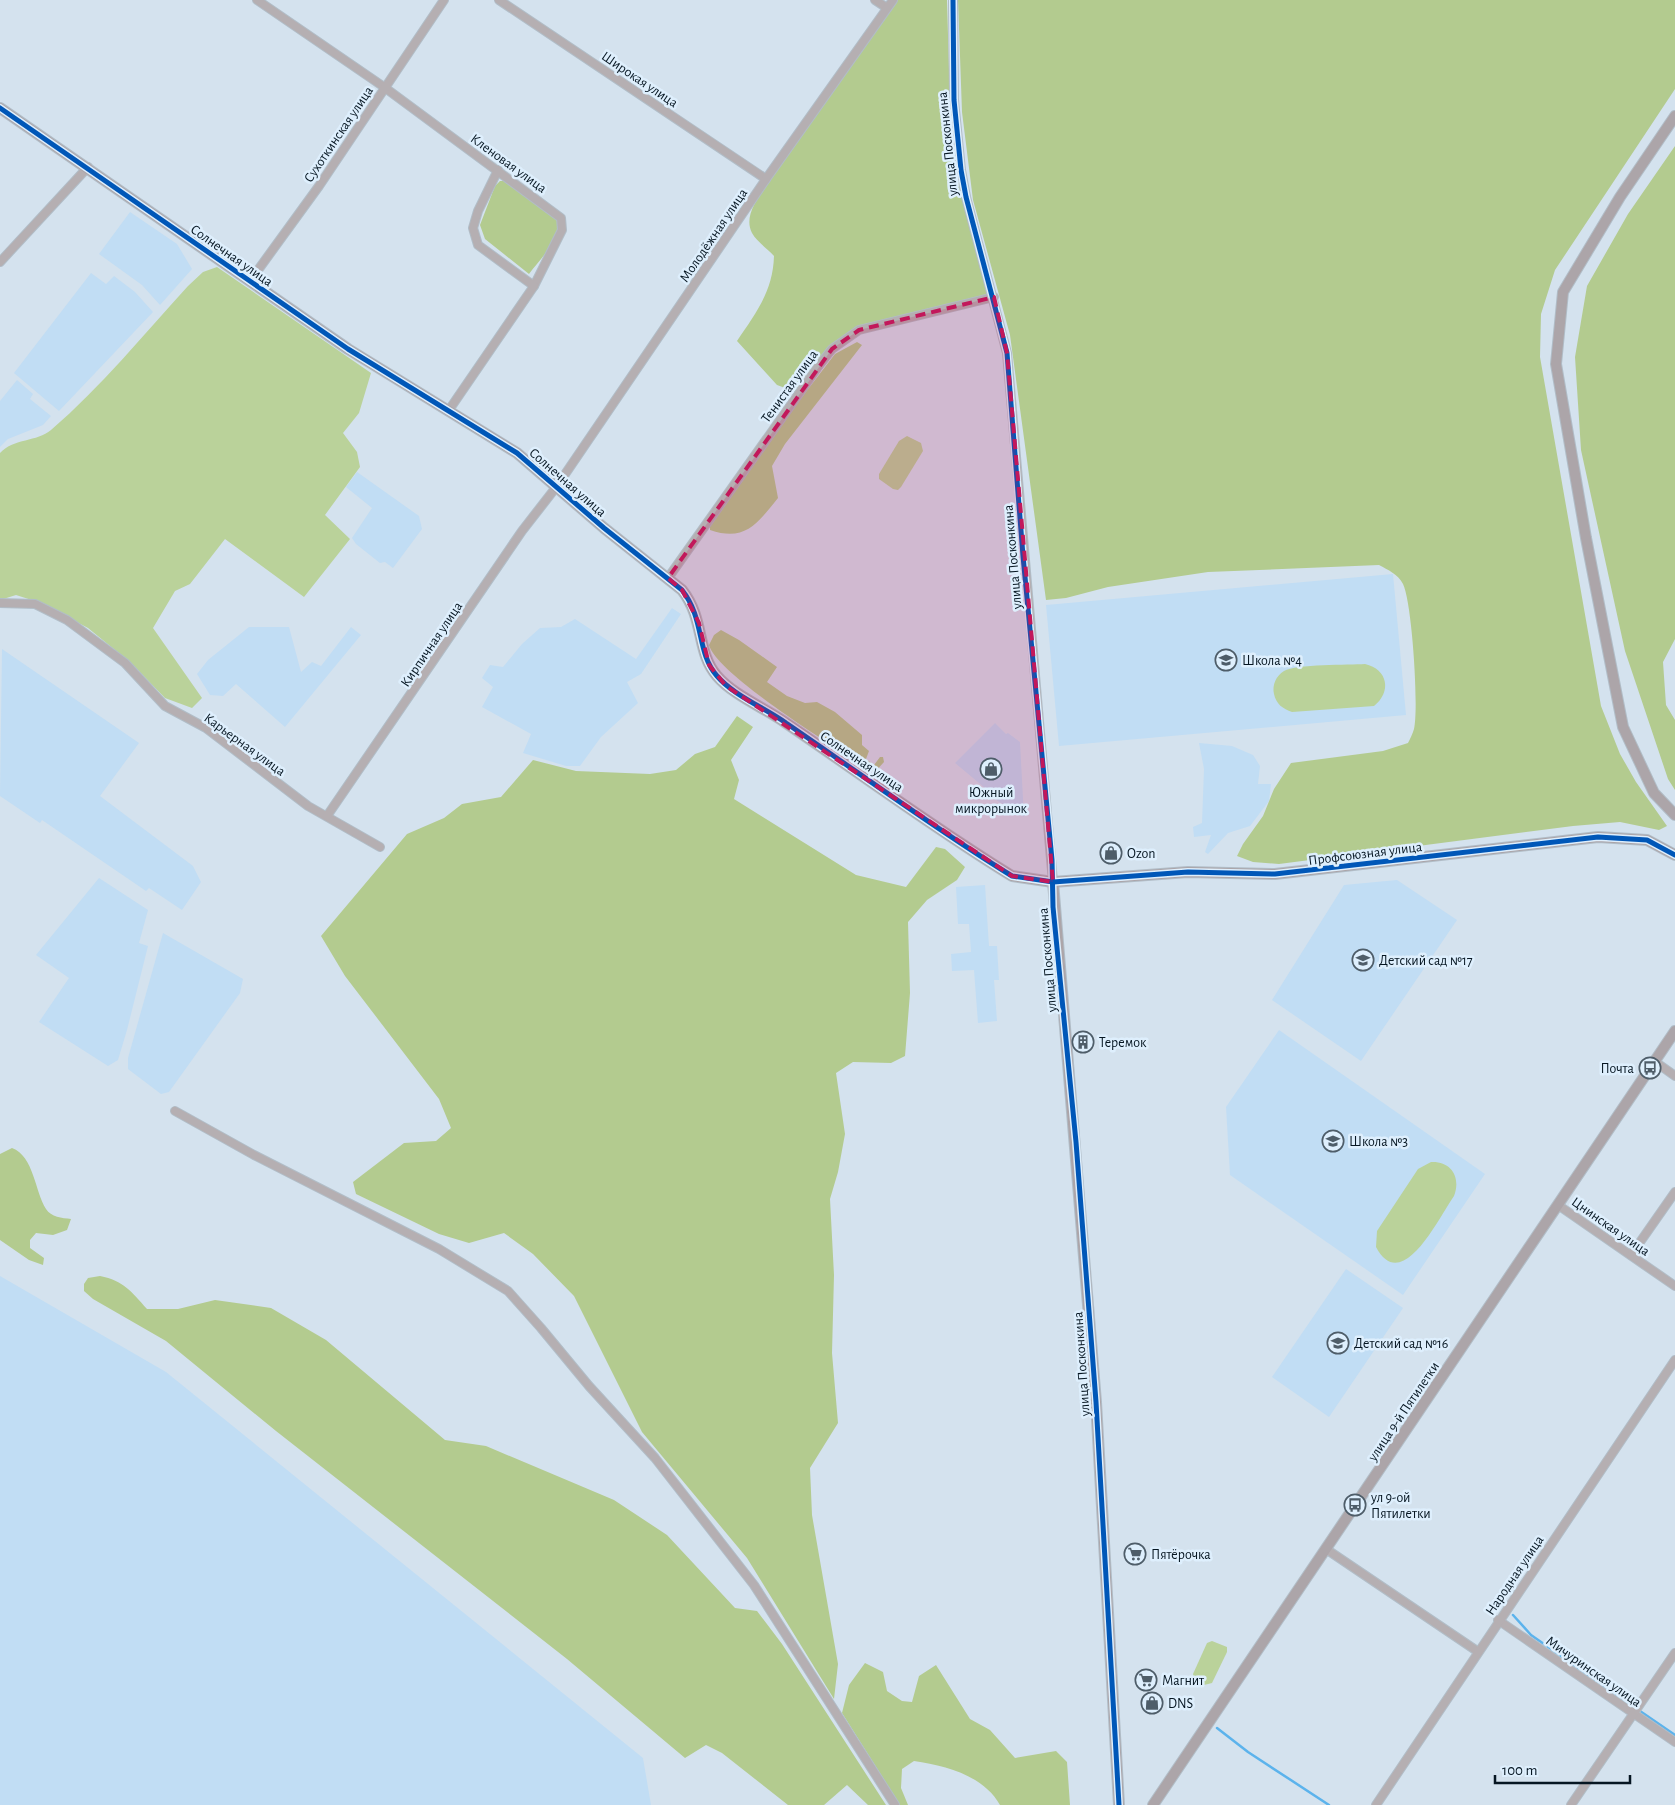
<svg xmlns="http://www.w3.org/2000/svg" width="1675" height="1805" font-family="'Alegreya Sans',sans-serif">
	<style>
		.built { fill: #c1ddf4 }
		.green { fill: #bad29a }
		.forest { fill: #b3cb8f }
		.lines { fill: none; stroke-linecap: round; stroke-linejoin: round }
		.stream { stroke: #5cb3ec; stroke-width: 2.5 }
		.street-casing { stroke: #b1bdc7; stroke-width: 10 }
		.secondary-casing { stroke: #b1bdc7; stroke-width: 12 }
		.street { stroke: #b5afb2; stroke-width: 8 }
		.secondary { stroke: #aca5a9; stroke-width: 10 }
		.cycleway-casing { stroke: #deeffd; stroke-width: 8 }
		.cycleway { stroke: #0057b8; stroke-width: 5 }
		.marked { fill: #c2185b; fill-opacity: 0.2; stroke: #c2185b; stroke-width: 4; stroke-dasharray: 10 6; stroke-linejoin: round }
		.labels { text-anchor: middle; stroke-width: 5; stroke-linejoin: round; paint-order: stroke }
		.street-label { font-size: 14px; fill: #061622; stroke: #deeffd }
		.poi-label { font-size: 14px; fill: #061622; stroke: #deeffd; text-anchor: start }
	</style>
	<rect width="100%" height="100%" fill="#d4e2ee"/>
	<g class="built">
		<polygon points="130,212 177,244 192,269 160,305 142,285 99,254"/>
		<polygon points="91,273 106,284 114,276 135,292 153,312 59,411 14,373"/>
		<polygon points="17,380 33,394 30,399 51,416 43,425 8,439 0,447 0,401"/>
		<polygon points="357,472 419,516 422,529 393,568 385,562 380,563 356,544 352,538 372,508 346,487"/>
		<polygon points="1393,574 1406,715 1059,746 1046,605"/>
		<polygon points="672,608 681,614 641,674 627,682 638,703 601,737 580,766 566,766 523,753 531,734 482,707 493,687 482,678 490,665 503,667 522,644 540,628 561,627 575,619 636,659"/>
		<polygon points="249,627 289,627 301,672 312,662 321,666 351,627 361,635 285,727 236,684 223,696 210,695 197,674 208,660"/>
		<polygon points="2,649 139,743 100,796 193,866 201,882 182,910 149,888 146,891 42,820 40,823 0,796"/>
		<polygon points="995,723 1006,734 1008,733 1020,742 1024,817 983,792 985,788 955,763"/>
		<polygon points="1199,743 1232,746 1253,755 1260,766 1258,784 1271,784 1269,801 1250,826 1228,833 1208,854 1205,852 1211,835 1194,837 1193,827 1202,823 1204,769"/>
		<polygon points="99,878 148,910 139,943 148,946 127,1030 118,1060 108,1066 39,1022 69,978 36,955"/>
		<polygon points="1397,880 1457,920 1361,1061 1272,1000 1344,885"/>
		<polygon points="985,885 989,946 997,946 999,980 994,980 997,1021 978,1023 974,970 952,971 951,954 971,952 969,924 958,924 956,887"/>
		<polygon points="163,933 243,979 240,993 169,1092 161,1094 128,1069 128,1058"/>
		<polygon points="1279,1030 1485,1174 1403,1295 1230,1175 1226,1107"/>
		<polygon points="1346,1269 1403,1308 1329,1417 1272,1377"/>
		<polygon points="0,1276 166,1372 643,1758 651,1805 0,1805"/>
	</g>
	<g class="green">
		<path d="M217,267L371,373L359,413L343,433L357,452L360,467L325,515L350,539L304,597L225,539L190,584L175,591L153,628L202,698L192,708L165,698L131,663L88,628L41,603L16,595L0,600V453C14,438 37,442 51,430C101,387 144,334 188,286L203,272Z"/>
		<polygon points="907,436 921,443 923,451 901,487 898,490 893,489 879,479 879,474 899,441"/>
		<path d="M1365,664C1388,669 1392,692 1374,706L1292,712C1283,709 1276,704 1274,694C1272,685 1276,676 1284,671C1296,664 1349,665 1365,664Z"/>
		<path d="M1431,1162C1452,1161 1461,1178 1454,1196C1439,1217 1402,1296 1376,1247L1377,1231L1418,1169Z"/>
		<polygon points="1212,1641 1227,1647 1227,1652 1212,1683 1204,1685 1194,1679 1193,1674 1207,1643"/>
	</g>
	<g class="forest">
		<path d="M898,0H947L950,105L957,170L988,299L859,330L843,339L799,393L777,385L737,341C756,313 773,291 774,256C768,249 757,242 752,233C743,215 759,197 769,182Z"/>
		<path d="M958,0H1675V89L1555,270L1541,314L1540,357L1601,706L1620,754L1636,782L1667,826L1659,830L1620,822L1573,826L1279,864L1253,862L1237,856L1243,844L1263,816L1274,789L1291,763L1383,751L1408,743C1410,739 1413,733 1414,729C1419,708 1412,602 1403,584C1398,574 1388,570 1379,565L1208,572L1108,587L1066,598L1046,600L1010,335L973,200L962,112Z"/>
		<polygon points="1675,146 1675,639 1663,662 1666,705 1675,720 1675,790 1668,779 1625,651 1581,450 1575,357 1587,286 1628,214"/>
		<path d="M500,181H505L557,219C563,238 539,260 529,274L485,239L480,225L495,186Z"/>
		<path d="M857,342L862,345L785,444L772,466L778,498C757,524 745,542 710,530V525L782,423L835,354Z"/>
		<path d="M721,630L739,640L777,667L767,682L787,696L805,703L817,702L835,712L862,735V745L869,751L866,759L874,765L880,757H883L884,762L874,773C841,751 718,676 709,645L714,635Z"/>
		<polygon points="737,716 753,727 731,760 739,780 734,799 856,875 906,887 936,847 945,849 965,867 957,880 927,900 908,922 910,993 905,1056 891,1063 853,1062 836,1073 845,1134 838,1172 830,1199 834,1275 832,1353 838,1423 810,1468 812,1515 838,1664 834,1699 747,1558 642,1432 574,1296 533,1254 504,1233 469,1243 439,1234 356,1194 353,1182 404,1143 436,1141 451,1128 439,1099 345,976 321,936 407,834 444,818 462,804 501,797 533,760 576,771 650,774 676,770 695,754 715,747"/>
		<path d="M12,1148C34,1156 35,1192 46,1209C51,1217 62,1218 71,1219L67,1230L53,1235L36,1233L30,1240V1248L44,1258L43,1265L29,1260L0,1240V1154Z"/>
		<path d="M100,1276C124,1281 131,1291 147,1309H178L215,1300L271,1308L326,1340L445,1440L486,1446L614,1500L667,1535L735,1608L757,1611L782,1644L886,1805H868L847,1785L824,1805H788L722,1753L706,1745L685,1758L567,1659L276,1431L166,1341L93,1299L84,1291V1284L88,1278Z"/>
		<path d="M865,1663L883,1672L887,1691L902,1701L912,1702L919,1676L936,1665L970,1719L990,1730L1015,1758L1056,1751L1067,1762L1070,1805H1000C983,1775 946,1766 914,1761L902,1769L901,1788L908,1805H900L842,1713L849,1685Z"/>
	</g>
	<g class="lines">
		<g class="stream">
			<polyline points="1513,1615 1531,1635 1630,1704"/>
			<polyline points="1640,1711 1675,1735"/>
			<polyline points="1217,1728 1248,1752 1329,1805"/>
		</g>
		<g class="street-casing">
			<g id="street">
				<polyline points="257,0 384,87 561,218 562,230 534,286 449,410"/>
				<polyline points="499,0 766,179"/>
				<polyline points="875,0 887,8"/>
				<polyline points="953,0 954,100 961,170 966,197 1007,353 1053,882"/>
				<polyline points="498,170 478,211 473,228 478,245 534,286"/>
				<polyline points="0,262 88,167"/>
				<polyline points="250,281 319,186 444,0"/>
				<polyline points="668,578 817,368 832,349 859,330 994,297"/>
				<polyline points="0,603 35,604 67,620 125,663 165,706 206,728 308,806 380,847"/>
				<polyline points="327,816 522,531 557,486 766,179 893,0"/>
				<polyline points="1654,1061 1675,1076"/>
				<polyline points="175,1111 254,1155 439,1249 508,1291 541,1328 589,1386 655,1458 754,1585 895,1805"/>
				<polyline points="1558,1205 1675,1286"/>
				<polyline points="1631,1255 1675,1192"/>
				<polyline points="1326,1549 1477,1651"/>
				<polyline points="1498,1620 1675,1742"/>
				<polyline points="1376,1805 1675,1360"/>
				<polyline points="1571,1805 1675,1653"/>
			</g>
		</g>
		<g class="secondary-casing">
			<g id="secondary">
				<path d="M0,108L348,349L517,453L604,528L682,590C705,619 696,652 717,676C733,695 765,708 786,723C861,774 935,829 1012,876L1053,882L1188,872L1275,874L1598,837L1647,840L1675,855"/>
				<polyline points="1675,116 1620,197 1563,292 1556,364 1586,538 1623,727 1654,793 1675,815"/>
				<polyline points="1053,882 1096,1402 1119,1805"/>
				<polyline points="1153,1805 1675,1031"/>
			</g>
		</g>
		<use href="#street" class="street"/>
		<use href="#secondary" class="secondary"/>
		<g class="cycleway-casing">
			<g id="cycleway">
				<polyline points="953,0 954,100 961,170 966,197 1007,353 1023,556 1052,860 1053,907 1076,1142 1096,1402 1119,1805"/>
				<path d="M0,108L348,349L517,453L604,528L682,590C705,619 696,652 717,676C733,695 765,708 786,723C861,774 935,829 1012,876L1053,882L1188,872L1275,874L1598,837L1647,840L1675,855"/>
			</g>
		</g>
		<use href="#cycleway" class="cycleway"/>
	</g>
	<path class="marked" d="M994,297L1007,353L1053,882L1012,876L726,686L709,665L699,623L682,590L668,578L832,349L859,330Z"/>
	<defs>
		<g id="school-ring" transform="scale(1.125)"><circle r="9.5" fill="#deeffd" stroke="#4e5d69" stroke-width="1.5"/><path d="M0-5L7-2L0 1L-7-2ZM-4 1L0 2.5L4 1V4Q0 6-4 4Z" fill="#4e5d69"/></g>
		<g id="shop-ring" transform="scale(1.125)"><circle r="9.5" fill="#deeffd" stroke="#4e5d69" stroke-width="1.5"/><path d="M-5-2.5h2.3a2.7 3.5 0 0 1 5.4 0H5L5.5 6h-11ZM-1.5-2.5h3a1.5 2.3 0 0 0-3 0Z" fill="#4e5d69"/></g>
		<g id="building-ring" transform="scale(1.125)"><circle r="9.5" fill="#deeffd" stroke="#4e5d69" stroke-width="1.5"/><path d="M-4-6H4V6H1V3H-1V6H-4ZM-2.5-4.3h1.7v1.8h-1.7ZM.8-4.3h1.7v1.8H.8ZM-2.5-1h1.7V.8h-1.7ZM.8-1h1.7V.8H.8Z" fill="#4e5d69"/></g>
		<g id="bus-ring" transform="scale(1.125)"><circle r="9.5" fill="#deeffd" stroke="#4e5d69" stroke-width="1.5"/><path d="M-5-6H5V4H4V6H2V4H-2V6H-4V4H-5ZM-3.5-4V0h7V-4ZM-3.5 1.2v1.5H-2V1.2ZM2 1.2v1.5H3.5V1.2Z" fill="#4e5d69"/></g>
		<g id="supermarket-ring" transform="scale(1.125)"><circle r="9.5" fill="#deeffd" stroke="#4e5d69" stroke-width="1.5"/><path d="M-6-5.5h2.5l.6 2H6L4.5 2H-2.5L-4.4-4H-6ZM-1.5 3.2a1.3 1.3 0 1 0 .1 0ZM3 3.2a1.3 1.3 0 1 0 .1 0Z" fill="#4e5d69"/></g>
	</defs>
	<g fill-rule="evenodd">
		<use href="#school-ring" x="1226" y="660"/>
		<use href="#shop-ring" x="991" y="769"/>
		<use href="#shop-ring" x="1111" y="853"/>
		<use href="#school-ring" x="1363" y="960"/>
		<use href="#building-ring" x="1083" y="1042"/>
		<use href="#bus-ring" x="1650" y="1068"/>
		<use href="#school-ring" x="1333" y="1141"/>
		<use href="#school-ring" x="1338" y="1343"/>
		<use href="#bus-ring" x="1355" y="1505"/>
		<use href="#supermarket-ring" x="1135" y="1554"/>
		<use href="#supermarket-ring" x="1146" y="1680"/>
		<use href="#shop-ring" x="1152" y="1703"/>
	</g>
	<g class="labels">
		<g class="street-label">
			<text transform="translate(640 79) rotate(34)" y="5">Широкая улица</text>
			<text transform="translate(338 134) rotate(-56)" y="5">Сухоткинская улица</text>
			<text transform="translate(947 144) rotate(-96)" y="5">улица Посконкина</text>
			<text transform="translate(509 163) rotate(36)" y="5">Кленовая улица</text>
			<text transform="translate(713 235) rotate(-56)" y="5">Молодёжная улица</text>
			<text transform="translate(232 255) rotate(35)" y="5">Солнечная улица</text>
			<text transform="translate(789 386) rotate(-54)" y="5">Тенистая улица</text>
			<text transform="translate(568 482) rotate(41)" y="5">Солнечная улица</text>
			<text transform="translate(1012 557) rotate(-95)" y="5">улица Посконкина</text>
			<text transform="translate(431 644) rotate(-56)" y="5">Кирпичная улица</text>
			<text transform="translate(245 744) rotate(36)" y="5">Карьерная улица</text>
			<text transform="translate(862 761) rotate(34)" y="5">Солнечная улица</text>
			<text transform="translate(1365 853) rotate(-7)" y="5">Профсоюзная улица</text>
			<text transform="translate(1047 960) rotate(-95)" y="5">улица Посконкина</text>
			<text transform="translate(1611 1226) rotate(35)" y="5">Цнинская улица</text>
			<text transform="translate(1081 1364) rotate(-94)" y="5">улица Посконкина</text>
			<text transform="translate(1403 1411) rotate(-56)" y="5">улица 9-й Пятилетки</text>
			<text transform="translate(1514 1575) rotate(-56)" y="5">Народная улица</text>
			<text transform="translate(1594 1671) rotate(35)" y="5">Мичуринская улица</text>
		</g>
		<g class="poi-label">
			<text x="1242" y="665">Школа №4</text>
			<text x="991" y="797" text-anchor="middle">Южный<tspan x="991" dy="16">микрорынок</tspan></text>
			<text x="1127" y="858">Ozon</text>
			<text x="1379" y="965">Детский сад №17</text>
			<text x="1099" y="1047">Теремок</text>
			<text x="1634" y="1073" text-anchor="end">Почта</text>
			<text x="1349" y="1146">Школа №3</text>
			<text x="1354" y="1348">Детский сад №16</text>
			<text x="1371" y="1502">ул 9-ой<tspan x="1371" dy="16">Пятилетки</tspan></text>
			<text x="1151" y="1559">Пятёрочка</text>
			<text x="1162" y="1685">Магнит</text>
			<text x="1168" y="1708">DNS</text>
		</g>
	</g>
	<path d="M1495 1775v8h135v-8" fill="none" stroke="#061622" stroke-width="2.5"/>
	<text x="1502" y="1775" font-size="15" fill="#061622" stroke="#deeffd" stroke-width="4" paint-order="stroke">100 m</text>
</svg>
